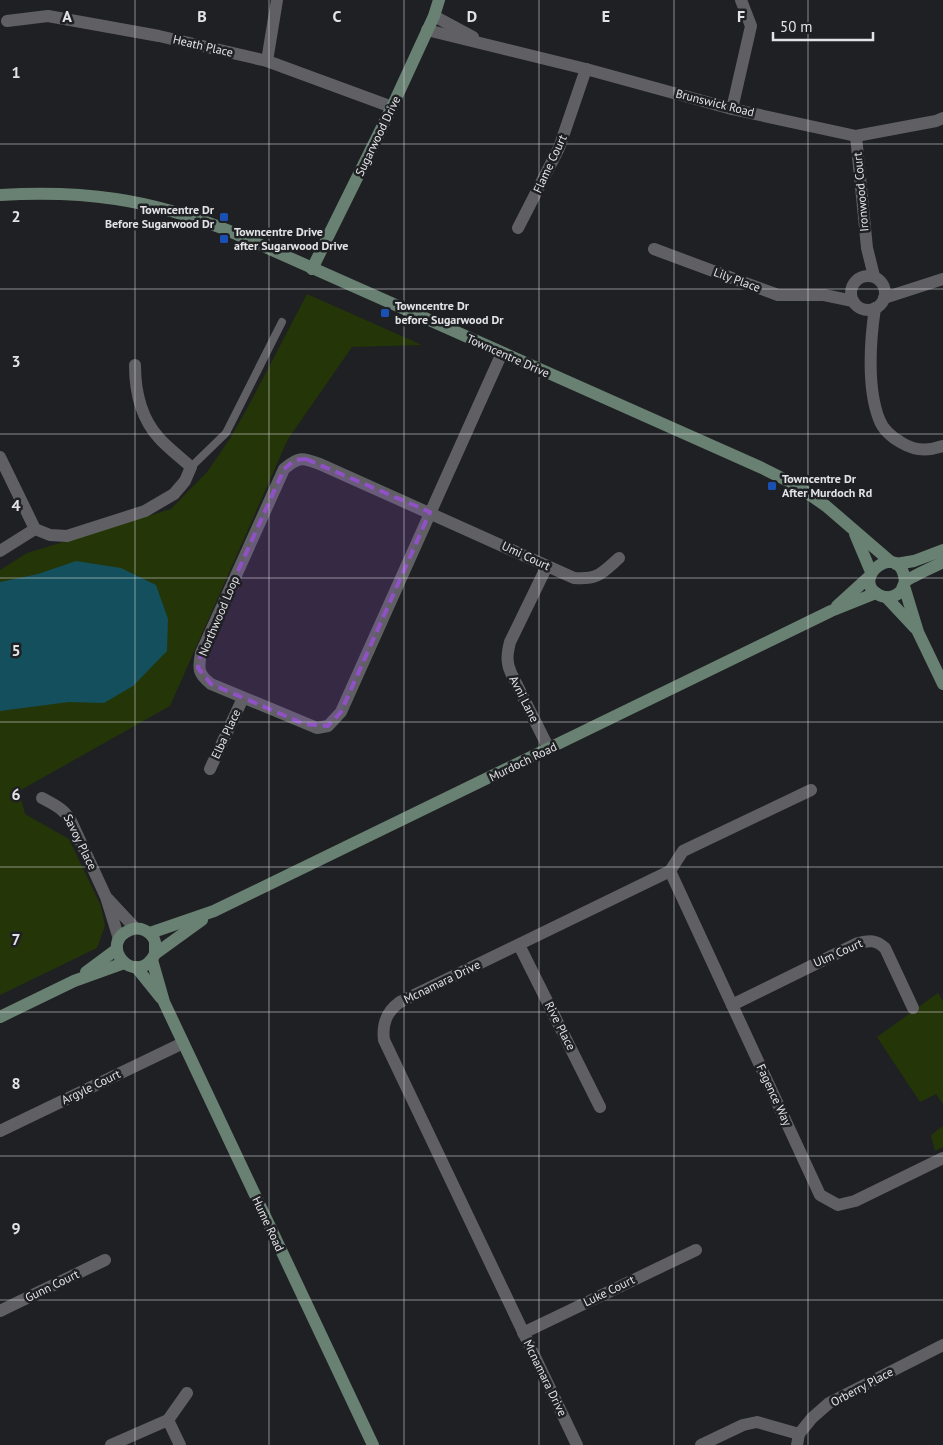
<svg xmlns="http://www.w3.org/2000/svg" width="943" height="1445" font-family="'PT Sans',sans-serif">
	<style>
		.green { fill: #243507 }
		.water { fill: #134f5c }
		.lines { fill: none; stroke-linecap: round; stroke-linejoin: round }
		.lane { stroke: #606064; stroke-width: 8 }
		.street { stroke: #606064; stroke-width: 12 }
		.secondary { stroke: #688172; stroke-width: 12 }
		.marked { fill: #9051c7; fill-opacity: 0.2; stroke: #9051c7; stroke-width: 4; stroke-dasharray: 10 6; stroke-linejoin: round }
		.grid { fill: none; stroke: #e3e3e6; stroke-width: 1; stroke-opacity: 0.55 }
		.transit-dot { fill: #1a4fb4; stroke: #1f2023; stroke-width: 2 }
		.labels { text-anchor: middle; stroke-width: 5; stroke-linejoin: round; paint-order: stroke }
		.street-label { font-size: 12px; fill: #e3e3e6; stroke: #1f2023 }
		.poi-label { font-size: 12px; font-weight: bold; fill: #e3e3e6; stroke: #1f2023; text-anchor: start }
		.grid-label { font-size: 16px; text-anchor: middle; font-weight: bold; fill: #e3e3e6; stroke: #1f2023; stroke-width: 5; stroke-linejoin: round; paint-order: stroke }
	</style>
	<rect width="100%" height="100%" fill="#1f2023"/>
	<g class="green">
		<polygon points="307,294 422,345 352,347 288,439 170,706 19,791 25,814 69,839 101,906 105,926 97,948 0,995 0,570 27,553 171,509 207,472 231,437 249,405"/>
		<polygon points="938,993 943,1001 943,1104 936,1094 920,1102 877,1037"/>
		<polygon points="943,1126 943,1147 935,1151 931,1135"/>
	</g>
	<polygon class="water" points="76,561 121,568 156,585 168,619 167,651 133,686 104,703 69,702 0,711 0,582 38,574"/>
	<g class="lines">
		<polyline class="lane" points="191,467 226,433 282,322"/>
		<g class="street">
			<polyline points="434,16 473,37"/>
			<polyline points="7,21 48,16 159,36 267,61 392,107"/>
			<polyline points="427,30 586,69 732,109 856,136 936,121 943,118"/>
			<polyline points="267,61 277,0"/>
			<polyline points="732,109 751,26 741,0"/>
			<polyline points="856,136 867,248 874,276"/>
			<polyline points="518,228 559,148 586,69"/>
			<polyline points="654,249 778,295 824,295 853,301"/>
			<circle cx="868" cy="293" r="17"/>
			<polyline points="884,298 943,279"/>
			<path d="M875,308C870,341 867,388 879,419C883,430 893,438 902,443C915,451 929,451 943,446"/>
			<path d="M502,353L341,712L328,726L317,728L211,684C198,674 198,669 201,653L284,469C300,455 304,458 322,465L574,578C598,580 602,573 619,558"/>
			<path d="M0,457L35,529L50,535L67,536L145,511L174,494L185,481L191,467C180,457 168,448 159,438C141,418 135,390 135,365"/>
			<polyline points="0,551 35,529"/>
			<path d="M547,566L510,642C507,654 506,662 511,673L549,749"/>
			<polyline points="210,769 243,698"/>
			<path d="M42,798C55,805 64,809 71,821L106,897L119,939"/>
			<polyline points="670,871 820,1195 838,1205 855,1201 943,1158"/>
			<polyline points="108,899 135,928"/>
			<polyline points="519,945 600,1107"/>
			<path d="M732,1005L858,943C870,940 876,940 885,948L913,1008"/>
			<polyline points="0,1131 183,1043"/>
			<polyline points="0,1311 105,1260"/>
			<polyline points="523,1333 696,1250"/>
			<polyline points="168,1420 180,1445"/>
			<polyline points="111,1445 168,1420 187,1393"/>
			<path d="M577,1445L384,1040C382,1024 386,1012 400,1002L670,871L683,851L811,790"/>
			<polyline points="701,1445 743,1425 757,1422 799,1434"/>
			<polyline points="797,1445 799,1434 812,1418 829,1403 943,1345"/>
		</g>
		<g class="secondary">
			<path d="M0,195C84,190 149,199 227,230L762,468L796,485L826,506L891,562"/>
			<polyline points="312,269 392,107 434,16 439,0"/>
			<polyline points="855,534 871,572"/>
			<polyline points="896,564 914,561 943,550"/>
			<path d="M905,582C901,537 848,579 879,595C886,599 895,597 900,592C903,589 903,584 905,582C910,577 936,566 943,562"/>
			<polyline points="904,586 918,632 943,684"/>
			<polyline points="886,597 915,628"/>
			<polyline points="837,606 870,576"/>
			<polyline points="150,933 214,911 831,611 876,593"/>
			<path d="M155,954C155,950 155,945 155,942C152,931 139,926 130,930C96,944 136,990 155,954L202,920"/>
			<polyline points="152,960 164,1002 373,1445"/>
			<polyline points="136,967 161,998"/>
			<polyline points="86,972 117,949"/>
			<polyline points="0,1017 74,981 124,963"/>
		</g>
	</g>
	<path class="marked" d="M306,459L430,512L341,712L328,726L304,724L211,684L198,668L201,653L284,469L295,460Z"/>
	<path class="grid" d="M135,0V1445M269,0V1445M404,0V1445M539,0V1445M674,0V1445M808,0V1445M0,144H943M0,289H943M0,434H943M0,578H943M0,722H943M0,867H943M0,1012H943M0,1156H943M0,1300H943"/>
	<g class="transit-dot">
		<rect x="219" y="212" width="10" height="10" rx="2.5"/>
		<rect x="219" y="234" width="10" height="10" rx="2.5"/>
		<rect x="380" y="308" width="10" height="10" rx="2.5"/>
		<rect x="767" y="481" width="10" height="10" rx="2.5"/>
	</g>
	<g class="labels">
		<g class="street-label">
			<text transform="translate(203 46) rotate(13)" y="4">Heath Place</text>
			<text transform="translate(715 103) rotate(14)" y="4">Brunswick Road</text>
			<text transform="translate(378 136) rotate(-64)" y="4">Sugarwood Drive</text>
			<text transform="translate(550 164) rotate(-65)" y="4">Flame Court</text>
			<text transform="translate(861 192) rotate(-95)" y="4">Ironwood Court</text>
			<text transform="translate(737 280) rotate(20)" y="4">Lily Place</text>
			<text transform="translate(508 356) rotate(24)" y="4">Towncentre Drive</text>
			<text transform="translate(526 556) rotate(25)" y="4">Umi Court</text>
			<text transform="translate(219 616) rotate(-67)" y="4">Northwood Loop</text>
			<text transform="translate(524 699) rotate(63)" y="4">Avni Lane</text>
			<text transform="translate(226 734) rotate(-65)" y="4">Elba Place</text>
			<text transform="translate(523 762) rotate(-26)" y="4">Murdoch Road</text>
			<text transform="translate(80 842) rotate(64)" y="4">Savoy Place</text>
			<text transform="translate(838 953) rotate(-24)" y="4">Ulm Court</text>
			<text transform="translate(442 982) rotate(-26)" y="4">Mcnamara Drive</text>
			<text transform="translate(560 1026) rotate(63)" y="4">Rive Place</text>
			<text transform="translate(91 1087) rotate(-26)" y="4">Argyle Court</text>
			<text transform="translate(774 1095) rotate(65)" y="4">Fagence Way</text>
			<text transform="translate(268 1224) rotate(65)" y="4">Hume Road</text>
			<text transform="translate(52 1286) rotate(-26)" y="4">Gunn Court</text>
			<text transform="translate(609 1291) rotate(-26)" y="4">Luke Court</text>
			<text transform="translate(545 1378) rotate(64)" y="4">Mcnamara Drive</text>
			<text transform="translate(862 1387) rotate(-28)" y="4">Orberry Place</text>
		</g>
		<g class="poi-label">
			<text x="214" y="214" text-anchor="end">Towncentre Dr<tspan x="214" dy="14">Before Sugarwood Dr</tspan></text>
			<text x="234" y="236">Towncentre Drive<tspan x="234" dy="14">after Sugarwood Drive</tspan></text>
			<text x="395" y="310">Towncentre Dr<tspan x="395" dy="14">before Sugarwood Dr</tspan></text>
			<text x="782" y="483">Towncentre Dr<tspan x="782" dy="14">After Murdoch Rd</tspan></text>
		</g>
	</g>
	<g class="grid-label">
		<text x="67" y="22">A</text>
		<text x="202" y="22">B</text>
		<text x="337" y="22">C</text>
		<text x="472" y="22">D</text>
		<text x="606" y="22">E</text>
		<text x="741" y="22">F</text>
		<text x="16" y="78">1</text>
		<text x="16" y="222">2</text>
		<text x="16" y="367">3</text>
		<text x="16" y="511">4</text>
		<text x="16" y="656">5</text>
		<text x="16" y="800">6</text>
		<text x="16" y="945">7</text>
		<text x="16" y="1089">8</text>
		<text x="16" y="1234">9</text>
	</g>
	<path d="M773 32v8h100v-8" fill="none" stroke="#e3e3e6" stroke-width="2.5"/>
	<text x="780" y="32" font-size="15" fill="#e3e3e6" stroke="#1f2023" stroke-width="4" paint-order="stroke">50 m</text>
</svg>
